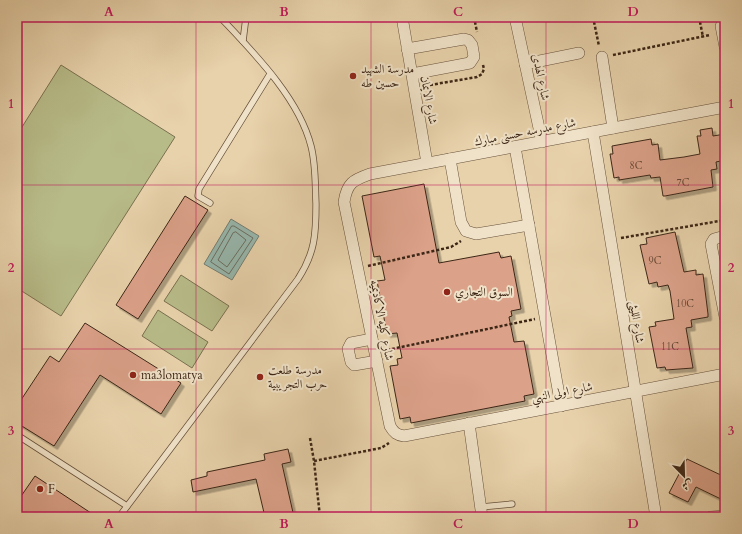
<svg xmlns="http://www.w3.org/2000/svg" width="742" height="534" font-family="Cardo,Amiri,serif">
	<style>
		.green { fill: #b7bb88; stroke: #7a704f }
		.water { fill: #97b7ad; stroke: #737d71 }
		.lines { fill: none; stroke-linecap: round; stroke-linejoin: round }
		.shore { stroke: #6a6e62; stroke-width: 1 }
		.building { fill: #dba189; stroke: #3c2616; filter: url(#shadow) }
		.service-casing { stroke: #67513b; stroke-width: 7 }
		.minor-casing { stroke: #67513b; stroke-width: 12 }
		.path { stroke: #3c2616; stroke-width: 2.5; stroke-dasharray: 3 2; stroke-linecap: butt }
		.service { stroke: #f0e2c8; stroke-width: 5.5 }
		.minor { stroke: #f0e2c8; stroke-width: 11 }
		.grid { fill: none; stroke: #c2185b; stroke-width: 1; stroke-opacity: 0.55 }
		.poi-dot { fill: #8f2418; stroke: #f0e2c8; stroke-width: 1.5 }
		.labels { text-anchor: middle; stroke-width: 4; stroke-linejoin: round; paint-order: stroke }
		.number-label { font-size: 10px; fill: #644533 }
		.poi-label { font-size: 12px; fill: #3c2616; stroke: #f0e2c8; text-anchor: start }
		.street-label { font-size: 12px; fill: #3c2616; stroke: #f0e2c8 }
		.neatline { fill: none; stroke: #c2185b; stroke-width: 1.5 }
		.grid-label { font-size: 13px; text-anchor: middle; font-weight: bold; fill: #c2185b }
	</style>
	<defs>
		<filter id="shadow"><feDropShadow dx="3.5" dy="3.5" stdDeviation="0" flood-color="#0004"/></filter>
	</defs>
	<rect width="100%" height="100%" fill="#e8d2ab"/>
	<filter id="stains"><feTurbulence type="fractalNoise" baseFrequency=".005" numOctaves="4"/><feColorMatrix values="0 0 0 0 .2 0 0 0 0 .09 0 0 0 0 .02 0 0 0 .5 -.17"/></filter>
	<radialGradient id="worn" r=".72"><stop offset=".6" stop-color="#630" stop-opacity="0"/><stop offset="1" stop-color="#630" stop-opacity=".3"/></radialGradient>
	<g class="green">
		<polygon points="61,65 175,137 61,316 17,288 17,135"/>
		<polygon points="181,275 229,306 212,331 164,301"/>
		<polygon points="158,310 208,342 192,368 142,336"/>
	</g>
	<polygon class="water" points="231,219 259,236 232,280 204,264"/>
	<g class="lines">
		<g class="shore">
			<polygon points="232,226 234,226 253,238 229,274 211,262"/>
			<polygon points="236,232 246,240 227,267 218,260 233,233"/>
		</g>
	</g>
	<g class="building">
		<polygon points="712,128 713,136 725,134 725,160 716,162 717,169 711,170 713,187 665,196 663,196 660,177 651,178 650,175 619,180 619,177 614,178 610,154 613,154 612,146 651,139 652,145 658,144 660,160 684,157 700,154 697,136 701,136 700,130"/>
		<polygon points="424,184 439,263 499,252 501,258 511,256 521,309 511,311 512,316 509,317 514,342 524,341 534,394 524,396 525,401 411,423 410,417 400,419 390,366 398,365 397,359 402,358 397,333 387,334 377,281 385,280 380,256 374,257 362,196"/>
		<polygon points="185,196 208,210 138,319 116,305"/>
		<polygon points="675,232 684,272 696,270 696,275 703,274 708,314 708,317 691,320 692,327 686,328 693,368 666,370 665,367 657,368 649,327 656,326 655,322 674,319 670,291 668,285 658,287 657,282 649,284 640,245 647,244 646,238"/>
		<polygon points="85,323 181,383 161,414 100,375 54,446 17,423 17,406 50,356 59,362"/>
		<polygon points="288,449 291,462 282,464 294,517 265,517 256,479 193,492 191,480 207,476 207,472 265,460 264,454"/>
		<polygon points="687,459 725,477 725,501 696,487 688,502 669,493"/>
		<polygon points="35,476 97,517 17,517 17,502"/>
	</g>
	<g class="lines">
		<g class="service-casing">
			<g id="service">
				<polyline points="243,41 246,17"/>
				<polyline points="210,203 198,196 199,189 270,74"/>
				<polyline points="17,435 127,506"/>
				<polyline points="481,507 512,504"/>
				<path d="M119,517L298,279C315,253 316,234 316,204C315,184 316,165 311,146C299,98 253,52 220,17"/>
			</g>
		</g>
		<g class="minor-casing">
			<g id="minor">
				<polyline points="402,17 427,163"/>
				<polyline points="515,17 542,142"/>
				<polyline points="721,26 725,47"/>
				<polyline points="407,49 464,39 468,40 472,45 474,57 470,63 412,74"/>
				<polyline points="602,57 613,128"/>
				<polyline points="525,64 579,53"/>
				<path d="M725,107L370,174C353,180 347,183 344,202L390,426C394,433 397,435 404,436L725,374"/>
				<polyline points="593,132 656,517"/>
				<polyline points="515,147 561,406"/>
				<polyline points="450,159 461,222 466,231 476,234 529,225"/>
				<polyline points="725,236 714,239 711,244 725,317"/>
				<polyline points="372,339 351,343 348,349 351,362 354,365 377,361"/>
				<polyline points="469,423 482,517"/>
				<polyline points="711,517 725,516"/>
			</g>
		</g>
		<g class="path">
			<polyline points="474,17 477,32"/>
			<polyline points="593,17 599,46"/>
			<polyline points="699,17 703,37"/>
			<polyline points="613,55 710,35"/>
			<polyline points="430,85 477,77 482,74 484,69 483,65"/>
			<polyline points="621,238 725,220"/>
			<polyline points="368,266 451,247 461,241"/>
			<polyline points="387,350 535,319"/>
			<polyline points="310,438 314,461 320,517"/>
			<polyline points="314,461 381,448 389,443"/>
		</g>
		<use href="#service" class="service"/>
		<use href="#minor" class="minor"/>
	</g>
	<path class="grid" d="M196,17V517M371,17V517M546,17V517M17,185H725M17,349H725"/>
	<g class="poi-dot">
		<circle cx="353" cy="76" r="4"/>
		<circle cx="447" cy="292" r="4"/>
		<circle cx="133" cy="375" r="4"/>
		<circle cx="260" cy="377" r="4"/>
		<circle cx="40" cy="489" r="4"/>
	</g>
	<g class="labels">
		<g class="number-label">
			<text x="636" y="169">8C</text>
			<text x="683" y="186">7C</text>
			<text x="655" y="264">9C</text>
			<text x="685" y="307">10C</text>
			<text x="670" y="350">11C</text>
		</g>
		<g class="poi-label">
			<text x="361" y="73">مدرسة الشهيد<tspan x="361" dy="14">حسين طه</tspan></text>
			<text x="455" y="296">السوق التجاري</text>
			<text x="268" y="374">مدرسة طلعت<tspan x="268" dy="14">حرب التجريبية</tspan></text>
			<text x="141" y="379">ma3lomatya</text>
			<text x="48" y="493">F</text>
		</g>
		<g class="street-label">
			<text transform="translate(541 77) rotate(78)" y="4">شارع الهدى</text>
			<text transform="translate(429 100) rotate(80)" y="4">شارع الايمان</text>
			<text transform="translate(525 132) rotate(-11)" y="4">شارع مدرسه حسنى مبارك</text>
			<text transform="translate(382 320) rotate(79)" y="4">شارع كليه الاكاديميه</text>
			<text transform="translate(637 322) rotate(81)" y="4">شارع الليثى</text>
			<text transform="translate(562 392) rotate(-11)" y="4">شارع اولى النهي</text>
		</g>
	</g>
	<rect width="742" height="534" fill="none" stroke="#e8d2ab" stroke-width="44"/>
	<g transform="translate(684 476) rotate(157)" stroke="#f0e2c8" stroke-width="3" paint-order="stroke">
	<path d="M0-3L7 15L0 10L-7 15Z" fill="#3c2616"/>
	<text y="-6" font-size="11" font-weight="bold" text-anchor="middle" fill="#3c2616">ش</text>
	</g>
	<rect x="22" y="22" width="698" height="490" class="neatline"/>
	<g class="grid-label">
		<text x="109" y="16">A</text>
		<text x="284" y="16">B</text>
		<text x="458" y="16">C</text>
		<text x="633" y="16">D</text>
		<text x="11" y="108">1</text>
		<text x="731" y="108">1</text>
		<text x="11" y="272">2</text>
		<text x="731" y="272">2</text>
		<text x="11" y="435">3</text>
		<text x="731" y="435">3</text>
		<text x="109" y="528">A</text>
		<text x="284" y="528">B</text>
		<text x="458" y="528">C</text>
		<text x="633" y="528">D</text>
	</g>
	<rect width="100%" height="100%" filter="url(#stains)"/>
	<rect width="100%" height="100%" fill="url(#worn)"/>
</svg>
